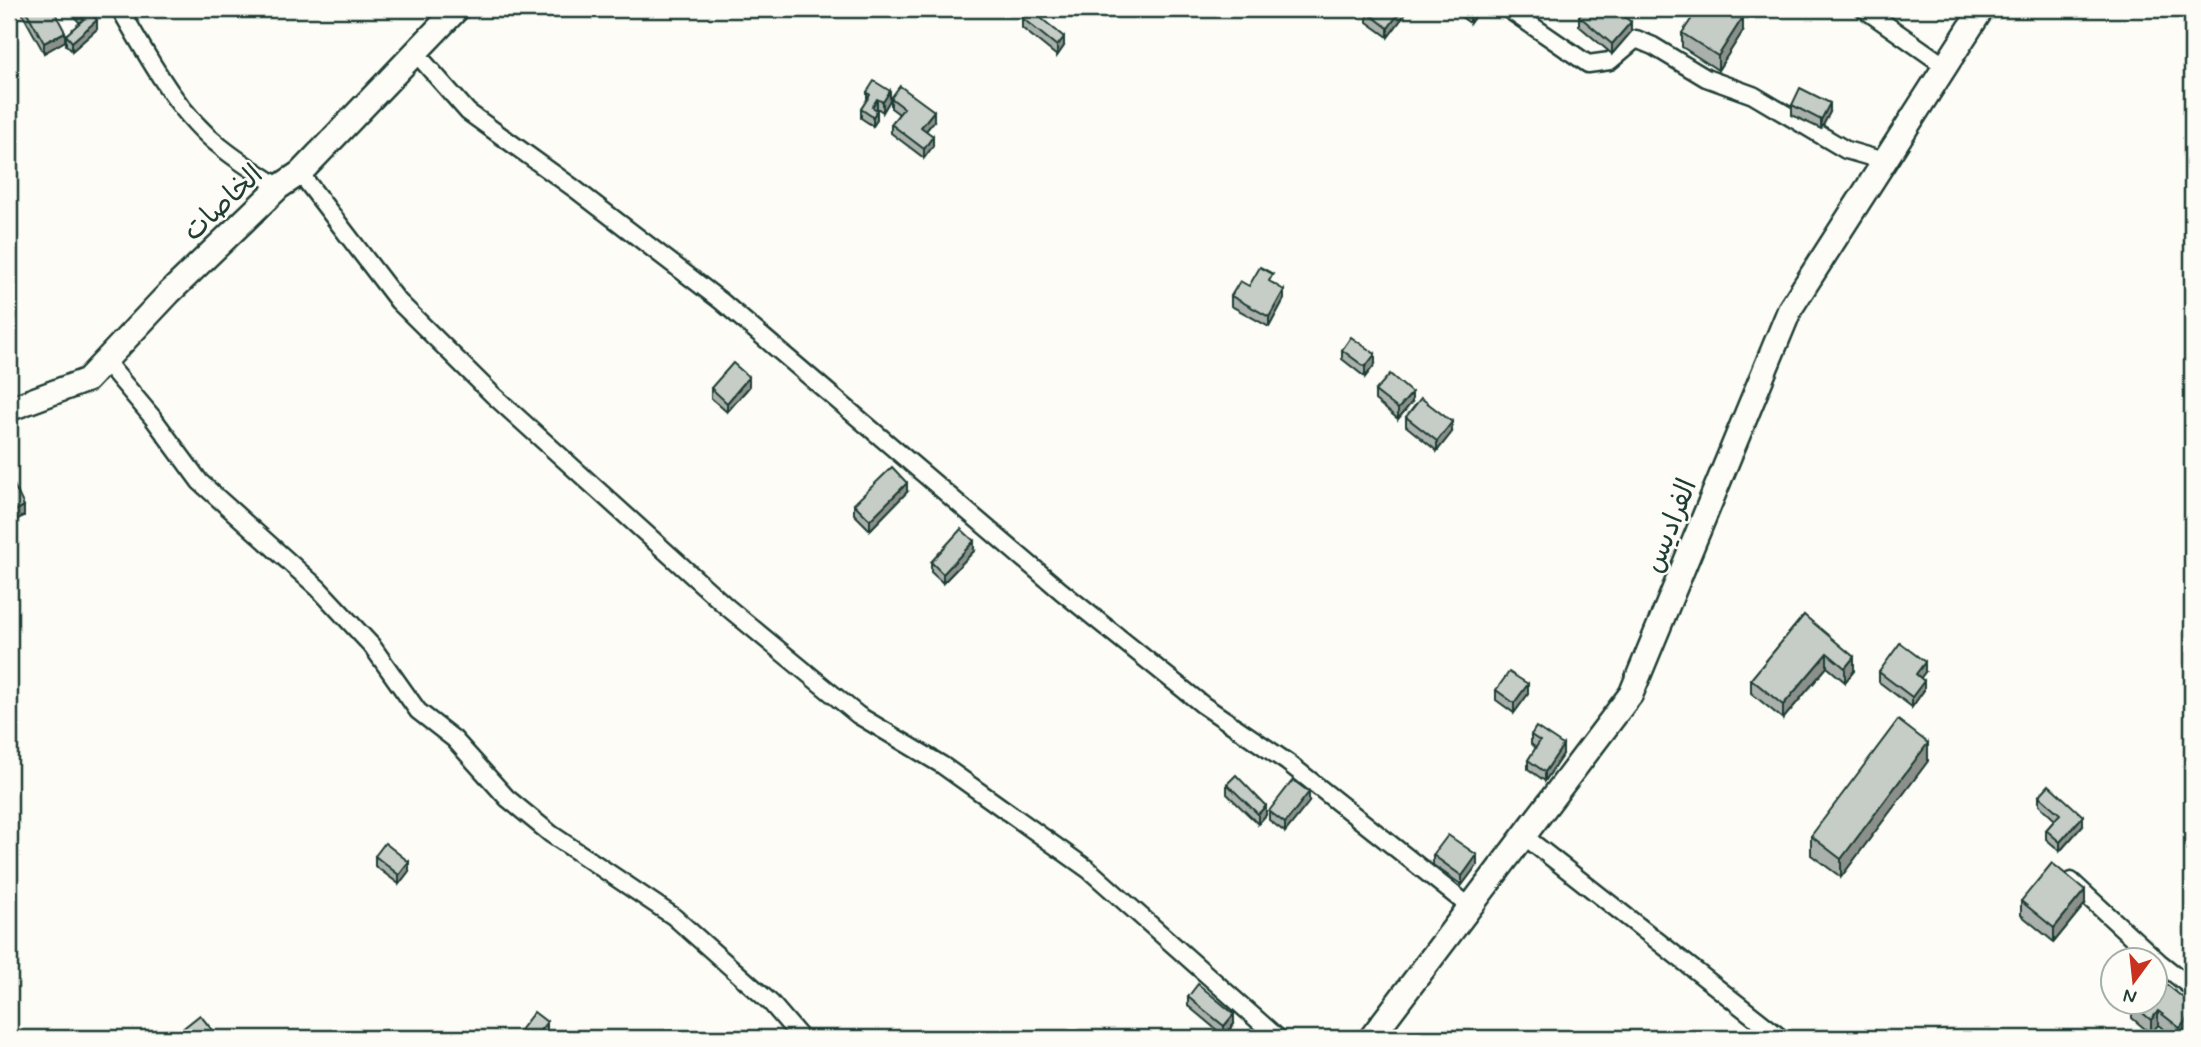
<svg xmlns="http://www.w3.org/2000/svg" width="2201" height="1047" font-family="Mynerve,'Playpen Sans Arabic',sans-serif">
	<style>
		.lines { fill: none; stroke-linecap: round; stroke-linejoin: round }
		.street-casing { stroke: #1f3d34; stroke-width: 21 }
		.secondary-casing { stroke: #1f3d34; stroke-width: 28 }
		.street { stroke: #fdfcf7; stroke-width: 16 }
		.secondary { stroke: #fdfcf7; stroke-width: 23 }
		.wall { fill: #aab0ab; stroke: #1f3d34; stroke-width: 2 }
		.shaded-wall { fill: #8b908b; stroke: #1f3d34; stroke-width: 2 }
		.building { fill: #c6cdc7; stroke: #1f3d34; stroke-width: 2 }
		.labels { text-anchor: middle; stroke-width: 5; stroke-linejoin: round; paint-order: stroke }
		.street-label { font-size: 28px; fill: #1f3d34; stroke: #fdfcf7 }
	</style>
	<rect width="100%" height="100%" fill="#fdfcf7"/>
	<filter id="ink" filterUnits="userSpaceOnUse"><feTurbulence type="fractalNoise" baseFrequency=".0143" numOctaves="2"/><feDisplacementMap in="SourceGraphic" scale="14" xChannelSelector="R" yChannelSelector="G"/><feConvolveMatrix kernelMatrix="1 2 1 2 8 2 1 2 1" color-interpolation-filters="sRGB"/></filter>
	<g filter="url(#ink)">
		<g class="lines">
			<g class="street-casing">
				<g id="street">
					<path d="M120,9C148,57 177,113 221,147C239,162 260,174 279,187"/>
					<polyline points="1508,9 1588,64 1610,61 1636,39 1653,46 1706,78 1753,95 1846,150 1884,161"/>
					<polyline points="1864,9 1945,66"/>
					<polyline points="415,52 468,112 575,189 721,301 1061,591 1203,705 1287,762 1470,907"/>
					<polyline points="300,173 398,301 493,395 727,607 858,715 942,765 1089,870 1278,1038"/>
					<polyline points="105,361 153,418 200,482 318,588 372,646 418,711 454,739 507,798 551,834 673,916 771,1003 801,1038"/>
					<polyline points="1524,836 1781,1038"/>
					<polyline points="2071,881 2159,962 2192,988"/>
				</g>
			</g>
			<g class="secondary-casing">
				<g id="secondary">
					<polyline points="9,409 87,380 169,293 279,187 300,173 457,9"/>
					<polyline points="1371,1038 1631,694 1790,309 1982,9"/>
				</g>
			</g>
			<use href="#street" class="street"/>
			<use href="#secondary" class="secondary"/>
		</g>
		<g class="wall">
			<polygon points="23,9 53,9 65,41 44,53 23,15"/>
			<polygon points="67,9 87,9 97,29 72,51 66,45 66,35 80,23"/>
			<polygon points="1369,9 1409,9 1388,37 1367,22 1367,12"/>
			<polygon points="1450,9 1480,9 1470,23"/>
			<polygon points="1579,16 1631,32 1612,54 1579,26"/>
			<polygon points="1022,18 1064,46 1057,56 1022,28"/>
			<polygon points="1743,31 1718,70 1682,47 1682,33"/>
			<polygon points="867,92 890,100 883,112 877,108 876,109 877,120 873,126 861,118 861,109 867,100"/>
			<polygon points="891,98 934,121 926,131 933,146 924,158 891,133 891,124 899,114 891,108"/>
			<polygon points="1792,105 1830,112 1821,129 1792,115"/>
			<polygon points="1273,283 1284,299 1269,327 1231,306 1231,296 1249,286"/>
			<polygon points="1342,350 1375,364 1365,377 1342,359"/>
			<polygon points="749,387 727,412 711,398 711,388"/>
			<polygon points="1375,391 1412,402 1398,419 1375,400"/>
			<polygon points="1406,417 1452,432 1437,451 1406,426"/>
			<polygon points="907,492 870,530 854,514 854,504"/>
			<polygon points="974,551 943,583 931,572 931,562"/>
			<polygon points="1804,615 1854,671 1845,682 1827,667 1783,719 1751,693 1751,679"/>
			<polygon points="1879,672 1925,672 1920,678 1924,690 1912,707 1879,682"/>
			<polygon points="1496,690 1528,694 1514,713 1496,700"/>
			<polygon points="1531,735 1563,754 1545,781 1528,769 1528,760 1536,748 1531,744"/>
			<polygon points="1928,761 1841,877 1811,855 1811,836"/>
			<polygon points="1227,784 1266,815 1258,824 1227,794"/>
			<polygon points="2039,796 2083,825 2060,851 2046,839 2046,830 2055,820 2039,805"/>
			<polygon points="1309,802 1285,832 1269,820 1269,811"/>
			<polygon points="1433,855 1477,865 1462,885 1433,865"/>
			<polygon points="375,856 409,871 399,884 375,866"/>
			<polygon points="2021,901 2085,904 2054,942 2021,915"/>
			<polygon points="1188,997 1234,1024 1224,1036 1188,1006"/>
			<polygon points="2155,1002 2192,1026 2183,1038 2175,1038 2158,1025 2151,1034 2132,1018 2132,1004"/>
		</g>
		<g class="shaded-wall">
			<polygon points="1402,9 1409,9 1388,37 1388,28"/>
			<polygon points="1473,9 1480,9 1470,23 1470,14"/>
			<polygon points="1743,17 1743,31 1718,70 1718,56"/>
			<polygon points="97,20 97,29 72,51 72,42"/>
			<polygon points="1631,22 1631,32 1612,54 1612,44"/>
			<polygon points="65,32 65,41 44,53 44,43"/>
			<polygon points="1064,37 1064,46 1057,56 1057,46"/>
			<polygon points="890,91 890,100 883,112 883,102"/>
			<polygon points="877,99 877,108 872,116 872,107"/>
			<polygon points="1830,103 1830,112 1821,129 1821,120"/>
			<polygon points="877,110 877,120 873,126 873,117"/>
			<polygon points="934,111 934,121 921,137 921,127"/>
			<polygon points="933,136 933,146 924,158 924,149"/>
			<polygon points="1284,290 1284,299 1269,327 1269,317"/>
			<polygon points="1375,354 1375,364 1365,377 1365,367"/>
			<polygon points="749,377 749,387 727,412 727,403"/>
			<polygon points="1412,393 1412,402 1398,419 1398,409"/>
			<polygon points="1452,422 1452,432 1437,451 1437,441"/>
			<polygon points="907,483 907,492 870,530 870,520"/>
			<polygon points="24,506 24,516 9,523 9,514"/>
			<polygon points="974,541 974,551 943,583 943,574"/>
			<polygon points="1827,653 1827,667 1783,719 1783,705"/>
			<polygon points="1854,657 1854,671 1845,682 1845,668"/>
			<polygon points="1925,662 1925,672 1916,684 1916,674"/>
			<polygon points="1924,681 1924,690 1912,707 1912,697"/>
			<polygon points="1528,684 1528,694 1514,713 1514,703"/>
			<polygon points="1928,743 1928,761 1841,877 1841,859"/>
			<polygon points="1563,745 1563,754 1545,781 1545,772"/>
			<polygon points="1309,792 1309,802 1285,832 1285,823"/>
			<polygon points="1266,806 1266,815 1258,824 1258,814"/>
			<polygon points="2083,816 2083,825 2060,851 2060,842"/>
			<polygon points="1477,855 1477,865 1462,885 1462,876"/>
			<polygon points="409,862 409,871 399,884 399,875"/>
			<polygon points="2085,890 2085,904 2054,942 2054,928"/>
			<polygon points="2158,1011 2158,1025 2151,1034 2151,1020"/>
			<polygon points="2192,1012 2192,1026 2183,1038 2180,1038 2180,1028"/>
			<polygon points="1234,1014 1234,1024 1224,1036 1224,1026"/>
			<polygon points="547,1022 547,1031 542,1038 534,1038"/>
		</g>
		<g class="building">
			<polygon points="25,9 53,9 65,32 44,43"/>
			<polygon points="76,9 87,9 97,20 72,42 66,35 84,19"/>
			<polygon points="1030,9 1064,37 1057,46 1022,18"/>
			<polygon points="1369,9 1402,9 1388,28 1367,12"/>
			<polygon points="1463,9 1473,9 1470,14"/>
			<polygon points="1586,9 1615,9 1631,22 1612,44 1579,16"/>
			<polygon points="1698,9 1729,9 1743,17 1718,56 1682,33"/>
			<polygon points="874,81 890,91 883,102 877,99 872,107 877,110 873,117 861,109 870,95 867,92"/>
			<polygon points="900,86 934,111 921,127 933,136 924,149 891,124 904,108 891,98"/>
			<polygon points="1800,88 1830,103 1821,120 1792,105"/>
			<polygon points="1260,267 1273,274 1269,281 1284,290 1269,317 1231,296 1240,281 1249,286"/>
			<polygon points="1351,337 1375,354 1365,367 1342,350"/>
			<polygon points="733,363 749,377 727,403 711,388"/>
			<polygon points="1390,374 1412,393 1398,409 1375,391"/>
			<polygon points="1421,398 1452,422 1437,441 1406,417"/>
			<polygon points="892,467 907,483 870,520 854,504"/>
			<polygon points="14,485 24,506 9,514 9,487"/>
			<polygon points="961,529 974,541 943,574 931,562"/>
			<polygon points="1804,615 1854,657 1845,668 1827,653 1783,705 1751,679"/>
			<polygon points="1900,643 1925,662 1916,674 1924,681 1912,697 1879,672"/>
			<polygon points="1509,672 1528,684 1514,703 1496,690"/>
			<polygon points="1898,720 1928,743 1841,859 1811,836"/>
			<polygon points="1536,727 1563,745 1545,772 1528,760 1540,741 1531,735"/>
			<polygon points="1236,775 1266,806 1258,814 1227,784"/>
			<polygon points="1293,780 1309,792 1285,823 1269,811"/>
			<polygon points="2049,785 2083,816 2060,842 2046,830 2060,814 2039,796"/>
			<polygon points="1448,835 1477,855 1462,876 1433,855"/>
			<polygon points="385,843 409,862 399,875 375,856"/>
			<polygon points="2052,863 2085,890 2054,928 2021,901"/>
			<polygon points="2155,975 2192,1005 2192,1012 2180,1028 2158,1011 2151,1020 2132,1004 2135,1002 2155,1002"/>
			<polygon points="1198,984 1234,1014 1224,1026 1188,997"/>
			<polygon points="534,1012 547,1022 534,1038 514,1038"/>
			<polygon points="200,1015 217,1036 214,1038 171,1038"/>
		</g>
	</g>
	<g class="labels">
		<g class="street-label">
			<text transform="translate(222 202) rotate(-43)" y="10">الخاصات</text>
			<text transform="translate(1669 525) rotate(-68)" y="10">الفراديس</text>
		</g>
	</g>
	<rect width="2201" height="1047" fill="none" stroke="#fdfcf7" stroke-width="35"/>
	<rect x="18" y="18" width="2166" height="1012" fill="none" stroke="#1f3d34" stroke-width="2.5" filter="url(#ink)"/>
	<g transform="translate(2134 981) rotate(195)"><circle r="33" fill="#fdfcf7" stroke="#a4b0a9" stroke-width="2"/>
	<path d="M0-5L12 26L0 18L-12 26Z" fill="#c8321e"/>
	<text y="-10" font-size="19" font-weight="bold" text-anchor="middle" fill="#1f3d34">N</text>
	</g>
</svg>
